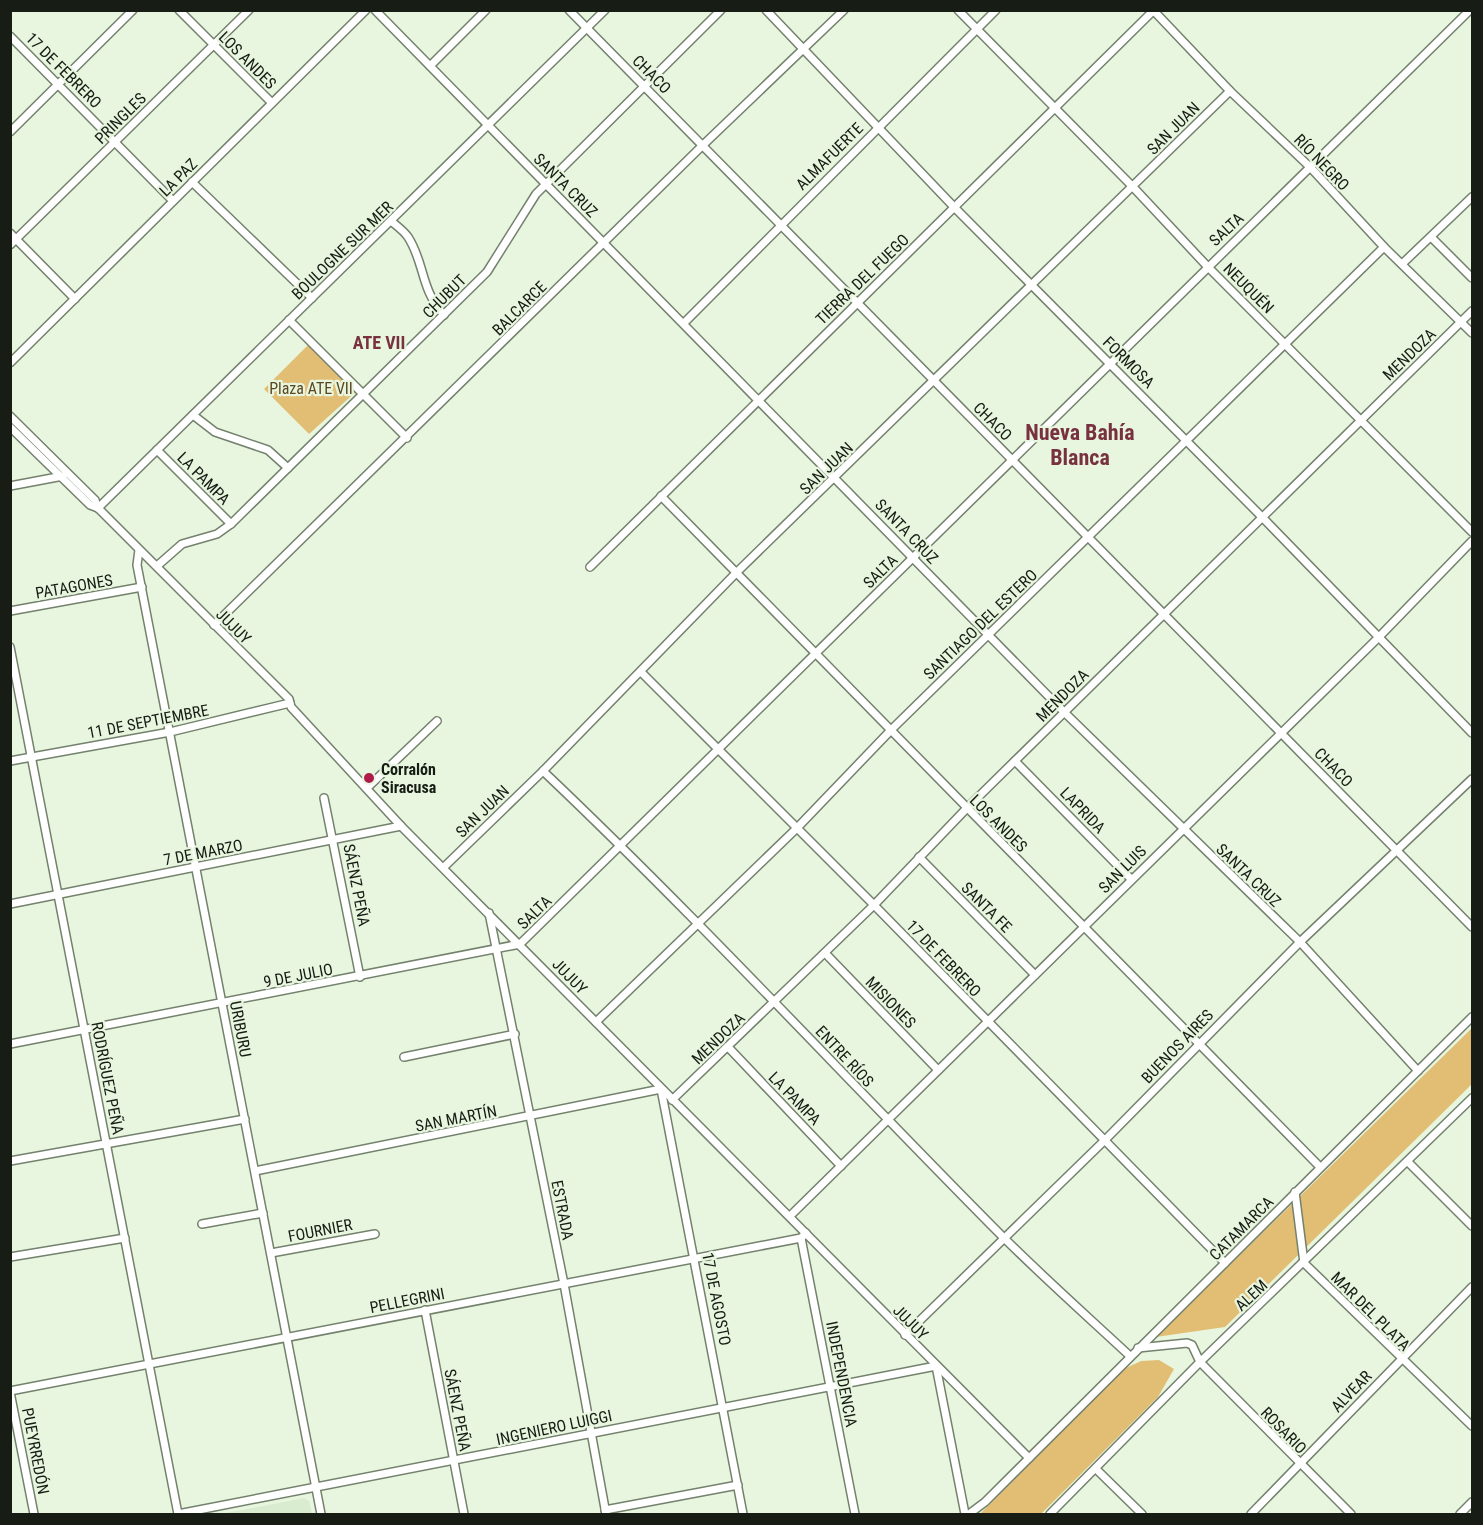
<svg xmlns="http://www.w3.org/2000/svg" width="1483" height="1525" font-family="'Roboto Condensed',sans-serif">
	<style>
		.built { fill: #daeccf }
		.green { fill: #e2be75 }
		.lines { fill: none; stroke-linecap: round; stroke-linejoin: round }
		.street-casing { stroke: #74816d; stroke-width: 10 }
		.street { stroke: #fff; stroke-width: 7 }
		.poi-dot { fill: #af1c49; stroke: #e8f6df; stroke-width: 2 }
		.labels { text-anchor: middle; stroke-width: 4.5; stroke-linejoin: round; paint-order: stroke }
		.street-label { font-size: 16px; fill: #171c14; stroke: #e8f6df }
		.park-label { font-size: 16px; fill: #5b4821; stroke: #e8f6df }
		.poi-label { font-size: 16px; font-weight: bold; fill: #171c14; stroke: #e8f6df; text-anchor: start }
		.neighbourhood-label { font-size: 18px; font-weight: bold; fill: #77313f; stroke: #e8f6df }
		.district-label { font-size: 22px; font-weight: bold; fill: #77313f; stroke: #e8f6df }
	</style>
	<rect width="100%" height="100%" fill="#e8f6df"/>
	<polygon class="built" points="304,1498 309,1501 312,1514 221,1514"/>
	<g class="green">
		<polygon points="311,342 358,390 309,434 264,389"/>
		<polygon points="1472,1028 1472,1084 1225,1327 1156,1337"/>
		<polygon points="1159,1360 1174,1369 1158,1397 1041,1514 980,1514 1124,1369 1141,1361"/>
	</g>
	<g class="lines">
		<g class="street-casing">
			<g id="street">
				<polyline points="179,10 272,103"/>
				<polyline points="375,10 1064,712 1300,942 1418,1071"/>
				<polyline points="569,10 1472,927"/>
				<polyline points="766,10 955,208 1262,517 1472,733"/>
				<polyline points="958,10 1133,187 1207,266 1472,532"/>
				<polyline points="1153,10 1230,91 1311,168 1384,247 1472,333"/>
				<polyline points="10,36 173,201"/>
				<polyline points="430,66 486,10"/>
				<polyline points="10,132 133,10"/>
				<polyline points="192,182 312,298"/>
				<path d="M391,221C397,226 404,231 408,237C425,263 420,289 444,315"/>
				<polyline points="10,233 75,299"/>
				<polyline points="1431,237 1472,278"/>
				<polyline points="10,245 249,10"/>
				<polyline points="1402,264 1472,197"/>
				<polyline points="289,320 407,438"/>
				<polyline points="684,323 996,10"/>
				<polyline points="10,363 366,10"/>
				<polyline points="193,415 215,432 268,450 288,468"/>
				<polyline points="10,416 95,500 98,508 289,699 291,707 401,826 1029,1458"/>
				<polyline points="10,427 90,505 98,508"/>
				<polyline points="157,450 231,524"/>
				<polyline points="10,486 63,476"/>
				<polyline points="661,496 1320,1167"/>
				<polyline points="98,508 605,10"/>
				<polyline points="139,550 137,565 321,1514"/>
				<polyline points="157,566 182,544 217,534 231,524 487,272 536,194 721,10"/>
				<polyline points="590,567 1153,11"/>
				<polyline points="10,611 142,587"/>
				<polyline points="214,625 703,145 844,10"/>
				<polyline points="10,647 178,1514"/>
				<polyline points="641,672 874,905 1225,1263"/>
				<polyline points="10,761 170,732 290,703"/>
				<polyline points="1015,761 1131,879"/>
				<path d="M543,771C701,921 848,1081 1001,1235C1043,1277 1087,1316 1130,1356"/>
				<polyline points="367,788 437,721"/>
				<polyline points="324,798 360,977"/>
				<polyline points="919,857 1035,975"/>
				<polyline points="444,867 543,771 737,572 1230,91"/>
				<polyline points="10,904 401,826"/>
				<polyline points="489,913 564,1284 606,1514"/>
				<polyline points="825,953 938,1070"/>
				<polyline points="596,1022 797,828 892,729 1384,247"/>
				<polyline points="10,1044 520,944 1470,10"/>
				<polyline points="729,1048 841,1166"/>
				<polyline points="404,1057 515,1034"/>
				<polyline points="672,1100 874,905 966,809 1472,311"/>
				<polyline points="10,1161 245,1119"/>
				<polyline points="1408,1162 1472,1226"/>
				<polyline points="255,1171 661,1089 743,1514"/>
				<polyline points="1295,1192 1304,1263 1472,1426"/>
				<polyline points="790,1216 1378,638 1472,541"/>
				<polyline points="202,1224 263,1213"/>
				<polyline points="801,1238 855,1514"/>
				<polyline points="271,1253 375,1234"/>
				<polyline points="10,1257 125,1238"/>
				<polyline points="425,1310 464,1514"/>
				<polyline points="905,1335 1106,1139 1300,942 1472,779"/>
				<polyline points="1138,1348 1187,1343 1192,1345 1200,1362 1351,1514"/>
				<polyline points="10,1391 801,1238 806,1233"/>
				<polyline points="10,1392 34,1514"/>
				<polyline points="1096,1469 1142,1514"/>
				<polyline points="605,1510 738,1485"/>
				<polyline points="178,1514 936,1366 965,1514"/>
				<polyline points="969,1514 985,1502 1472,1017"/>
				<polyline points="1050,1514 1200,1362 1472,1098"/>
				<polyline points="1251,1514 1472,1287"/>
				<polyline points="1460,1514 1472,1502"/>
			</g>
		</g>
		<use href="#street" class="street"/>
	</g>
	<circle class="poi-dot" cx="369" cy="778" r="6"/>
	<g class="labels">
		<g class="street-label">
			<text transform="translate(248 60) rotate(45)" y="6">LOS ANDES</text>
			<text transform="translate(64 70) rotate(45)" y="6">17 DE FEBRERO</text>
			<text transform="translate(652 74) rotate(45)" y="6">CHACO</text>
			<text transform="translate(120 118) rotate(-45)" y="6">PRINGLES</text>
			<text transform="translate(1173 128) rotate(-45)" y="6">SAN JUAN</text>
			<text transform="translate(829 156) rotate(-45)" y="6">ALMAFUERTE</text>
			<text transform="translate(1322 162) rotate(46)" y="6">RÍO NEGRO</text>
			<text transform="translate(178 177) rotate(-45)" y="6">LA PAZ</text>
			<text transform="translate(566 185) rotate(45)" y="6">SANTA CRUZ</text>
			<text transform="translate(1226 229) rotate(-43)" y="6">SALTA</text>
			<text transform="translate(342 250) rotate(-44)" y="6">BOULOGNE SUR MER</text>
			<text transform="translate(862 279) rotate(-44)" y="6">TIERRA DEL FUEGO</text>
			<text transform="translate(1249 288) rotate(45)" y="6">NEUQUÉN</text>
			<text transform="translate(444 296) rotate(-45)" y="6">CHUBUT</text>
			<text transform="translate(519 308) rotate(-45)" y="6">BALCARCE</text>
			<text transform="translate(1409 354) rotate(-44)" y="6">MENDOZA</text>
			<text transform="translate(1129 362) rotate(45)" y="6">FORMOSA</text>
			<text transform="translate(993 421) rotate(45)" y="6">CHACO</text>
			<text transform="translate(826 468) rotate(-44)" y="6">SAN JUAN</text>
			<text transform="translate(204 478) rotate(45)" y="6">LA PAMPA</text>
			<text transform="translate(907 531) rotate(46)" y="6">SANTA CRUZ</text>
			<text transform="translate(880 571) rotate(-44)" y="6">SALTA</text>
			<text transform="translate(74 586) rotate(-10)" y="6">PATAGONES</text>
			<text transform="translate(980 624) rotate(-44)" y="6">SANTIAGO DEL ESTERO</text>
			<text transform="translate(234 626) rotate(45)" y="6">JUJUY</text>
			<text transform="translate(1062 695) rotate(-45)" y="6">MENDOZA</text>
			<text transform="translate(148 721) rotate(-11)" y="6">11 DE SEPTIEMBRE</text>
			<text transform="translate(1334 767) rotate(46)" y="6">CHACO</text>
			<text transform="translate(1083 810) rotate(46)" y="6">LAPRIDA</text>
			<text transform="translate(482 811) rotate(-44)" y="6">SAN JUAN</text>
			<text transform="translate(999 823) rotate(45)" y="6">LOS ANDES</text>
			<text transform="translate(203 852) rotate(-11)" y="6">7 DE MARZO</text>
			<text transform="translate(1122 869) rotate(-45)" y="6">SAN LUIS</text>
			<text transform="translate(1249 875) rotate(44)" y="6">SANTA CRUZ</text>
			<text transform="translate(357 885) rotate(79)" y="6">SÁENZ PEÑA</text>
			<text transform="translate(987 907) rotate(45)" y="6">SANTA FE</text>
			<text transform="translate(534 912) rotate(-44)" y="6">SALTA</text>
			<text transform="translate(944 958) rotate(46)" y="6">17 DE FEBRERO</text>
			<text transform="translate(298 975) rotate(-11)" y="6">9 DE JULIO</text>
			<text transform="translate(570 976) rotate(46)" y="6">JUJUY</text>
			<text transform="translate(891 1002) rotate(46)" y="6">MISIONES</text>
			<text transform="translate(241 1029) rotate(79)" y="6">URIBURU</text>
			<text transform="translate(718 1038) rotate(-44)" y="6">MENDOZA</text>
			<text transform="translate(1177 1046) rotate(-46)" y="6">BUENOS AIRES</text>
			<text transform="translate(845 1056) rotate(47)" y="6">ENTRE RÍOS</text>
			<text transform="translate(108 1078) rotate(79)" y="6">RODRÍGUEZ PEÑA</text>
			<text transform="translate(795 1098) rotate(46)" y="6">LA PAMPA</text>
			<text transform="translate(456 1118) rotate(-11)" y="6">SAN MARTÍN</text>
			<text transform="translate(563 1210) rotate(79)" y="6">ESTRADA</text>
			<text transform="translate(1241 1228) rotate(-45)" y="6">CATAMARCA</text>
			<text transform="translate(320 1230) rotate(-11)" y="6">FOURNIER</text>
			<text transform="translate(1251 1295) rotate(-43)" y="6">ALEM</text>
			<text transform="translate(717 1299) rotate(79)" y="6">17 DE AGOSTO</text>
			<text transform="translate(407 1300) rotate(-11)" y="6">PELLEGRINI</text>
			<text transform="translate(1371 1311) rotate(45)" y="6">MAR DEL PLATA</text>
			<text transform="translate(911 1322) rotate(45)" y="6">JUJUY</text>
			<text transform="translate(842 1374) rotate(79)" y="6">INDEPENDENCIA</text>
			<text transform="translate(1351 1391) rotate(-46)" y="6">ALVEAR</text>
			<text transform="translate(458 1410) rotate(79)" y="6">SÁENZ PEÑA</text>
			<text transform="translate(554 1427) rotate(-12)" y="6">INGENIERO LUIGGI</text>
			<text transform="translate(1284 1430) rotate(46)" y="6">ROSARIO</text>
			<text transform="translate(36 1451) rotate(79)" y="6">PUEYRREDÓN</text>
		</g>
		<g class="park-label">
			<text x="311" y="394">Plaza ATE VII</text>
		</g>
		<g class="poi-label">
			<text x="381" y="775">Corralón<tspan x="381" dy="18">Siracusa</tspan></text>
		</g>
		<g class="neighbourhood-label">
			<text x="379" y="349">ATE VII</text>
		</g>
		<g class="district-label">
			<text x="1080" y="440">Nueva Bahía<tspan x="1080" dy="25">Blanca</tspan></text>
		</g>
	</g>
	<rect width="1483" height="1525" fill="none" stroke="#171c14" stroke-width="24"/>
</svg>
